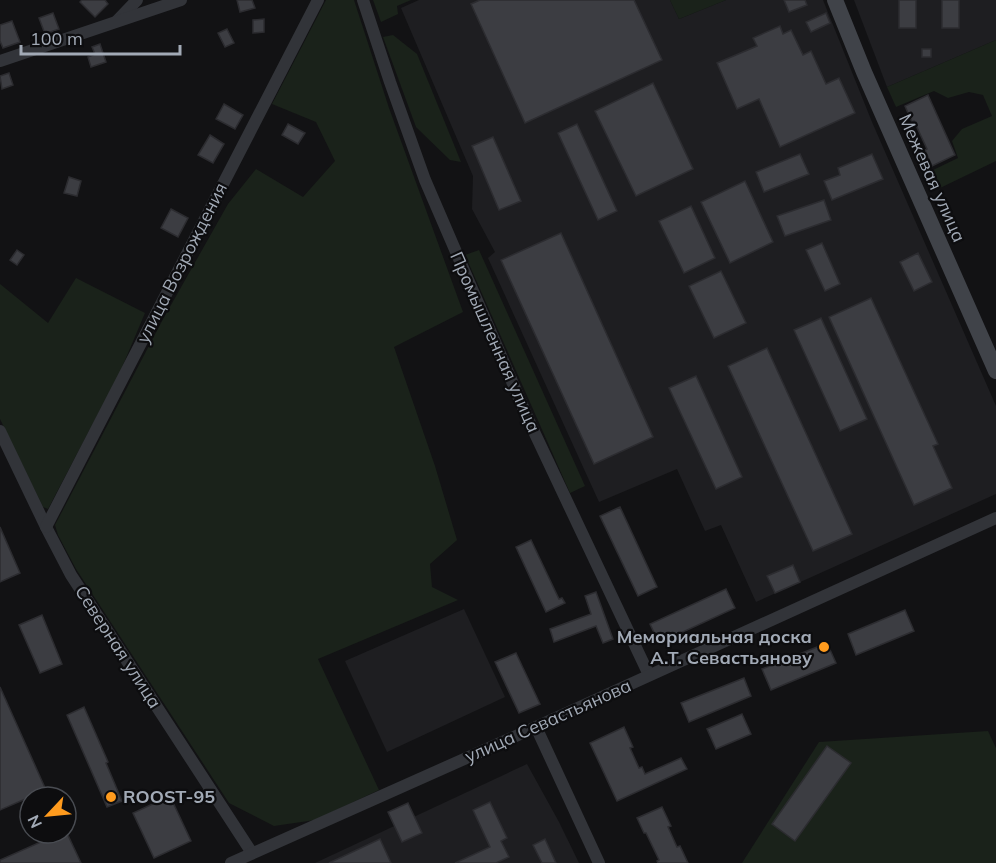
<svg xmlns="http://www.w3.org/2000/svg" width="996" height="863" font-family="Mulish,sans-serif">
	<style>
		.built { fill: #1e1e21 }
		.green { fill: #1a221a }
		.building { fill: #3c3d42; stroke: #2c2c30; stroke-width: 1.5 }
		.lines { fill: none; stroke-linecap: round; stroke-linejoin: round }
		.street { stroke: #323439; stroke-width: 12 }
		.secondary { stroke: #404349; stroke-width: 16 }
		.poi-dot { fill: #ff9b1e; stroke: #0d0d0f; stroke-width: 2 }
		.labels { text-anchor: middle; stroke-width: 4.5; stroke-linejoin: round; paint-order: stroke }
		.street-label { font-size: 18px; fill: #a2aab6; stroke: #0d0d0f }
		.poi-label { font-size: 18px; font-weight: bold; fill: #a2aab6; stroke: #0d0d0f; text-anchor: end }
	</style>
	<rect width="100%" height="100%" fill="#121214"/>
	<g class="built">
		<polygon points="419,0 670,0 679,19 726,0 823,0 872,122 996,406 996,494 756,602 721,525 705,531 677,469 599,502 488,258 495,252 472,209 473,176 401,8"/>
		<polygon points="854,0 996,0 996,40 887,87"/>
		<polygon points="464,609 505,697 387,752 345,661"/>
		<polygon points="527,764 559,822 579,863 315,863"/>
	</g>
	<g class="green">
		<polygon points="326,0 354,0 389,108 463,312 394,347 435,466 457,540 430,564 432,587 458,600 318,659 379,790 315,820 274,826 229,803 76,569 58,535 55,525 162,321 228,204 256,169 303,197 335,161 316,122 272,104"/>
		<polygon points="373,0 411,0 397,6 398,14 381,22"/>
		<polygon points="670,0 726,0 679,19"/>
		<polygon points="393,35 417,54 461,162 450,160 416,127 383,37"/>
		<polygon points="996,40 996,161 938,189 931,171 958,158 952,141 962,129 992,116 983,95 969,92 948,98 934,91 896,107 887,87"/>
		<polygon points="479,250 585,486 570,493 465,255"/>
		<polygon points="76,278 145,313 120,372 48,509 43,507 0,419 0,284 48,323"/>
		<polygon points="988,731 996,748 996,863 742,863 819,742"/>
	</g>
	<g class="building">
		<polygon points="82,0 105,0 108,4 95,17 80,2"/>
		<polygon points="237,0 252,0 255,8 240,12"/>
		<polygon points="480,0 634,0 662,60 525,123 471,4"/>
		<polygon points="784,0 805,0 807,5 789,12"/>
		<rect x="899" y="0" width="17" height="28"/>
		<rect x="942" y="0" width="17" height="28"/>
		<polygon points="53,13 59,29 45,34 39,18"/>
		<polygon points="826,13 830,23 811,32 806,22"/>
		<polygon points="264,19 264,32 253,33 253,20"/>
		<polygon points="12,21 20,42 3,48 0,41 0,25"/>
		<polygon points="780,26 783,34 791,30 803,55 811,51 826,84 839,78 855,113 780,147 759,99 737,109 717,63 757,46 753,38"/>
		<polygon points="227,29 234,43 225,47 218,33"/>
		<polygon points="100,44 106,62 91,67 88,57 95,54 92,47"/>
		<rect x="922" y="49" width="9" height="8"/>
		<polygon points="9,73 13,85 2,89 0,76"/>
		<polygon points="653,83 693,169 636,196 595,111"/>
		<polygon points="928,95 955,155 932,166 925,150 927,149 914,121 912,122 905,106"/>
		<polygon points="224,104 243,115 235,129 216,119"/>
		<polygon points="288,124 305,133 298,144 282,135"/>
		<polygon points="577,124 617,211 598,220 558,133"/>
		<polygon points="210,135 224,144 213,163 198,155"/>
		<polygon points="493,137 521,201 499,210 472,146"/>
		<polygon points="800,154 809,174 764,192 756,172"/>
		<polygon points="872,154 883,179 832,200 824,181 840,175 838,168"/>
		<polygon points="69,177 81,181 77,196 64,193"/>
		<polygon points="745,181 773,242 730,263 701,202"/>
		<polygon points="824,200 831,220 785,236 777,216"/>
		<polygon points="691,206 715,258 684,273 659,221"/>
		<polygon points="171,209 188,218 178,237 161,228"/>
		<polygon points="561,233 653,437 594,464 501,260"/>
		<polygon points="822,243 840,284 825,291 806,250"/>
		<polygon points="17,250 24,255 17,265 10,260"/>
		<polygon points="918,253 932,282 914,291 900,262"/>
		<polygon points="721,271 746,323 714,338 689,286"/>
		<polygon points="871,298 938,444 933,446 952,488 914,505 829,317"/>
		<polygon points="821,318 867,419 840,431 794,330"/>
		<polygon points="767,348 852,534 813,551 728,366"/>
		<polygon points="696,376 742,477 716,489 669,388"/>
		<polygon points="620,507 657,587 638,596 600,516"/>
		<polygon points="0,527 20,573 0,582"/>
		<polygon points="531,540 559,599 562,598 565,603 546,612 516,547"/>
		<polygon points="793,565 800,582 775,593 767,576"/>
		<polygon points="726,589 735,608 659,643 650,624"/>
		<polygon points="596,592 613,639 603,643 596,626 554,642 550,629 591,614 585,596"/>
		<polygon points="905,610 914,631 856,655 848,634"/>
		<polygon points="42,615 62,664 40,673 19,625"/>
		<polygon points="827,643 836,663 771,690 762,669"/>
		<polygon points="516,653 540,704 519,713 495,662"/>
		<polygon points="744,678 751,696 689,722 681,703"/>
		<polygon points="0,687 46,790 0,810"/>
		<polygon points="84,707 108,762 106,763 122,801 107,807 67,715"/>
		<polygon points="742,714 751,734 716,749 707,729"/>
		<polygon points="624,727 633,747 630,748 639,768 642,767 645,774 681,758 687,769 617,801 590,743"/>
		<polygon points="827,746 851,763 795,841 772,824"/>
		<polygon points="170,796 191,841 154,858 133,813"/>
		<polygon points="490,802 507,838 501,841 509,857 496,863 455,863 490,847 473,810"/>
		<polygon points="408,803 422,833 402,842 388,812"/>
		<polygon points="662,807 671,826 668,827 677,847 680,846 688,863 658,863 657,861 659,860 646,833 644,833 637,818"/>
		<polygon points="66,831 81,863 0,863 0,860 61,833 66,833"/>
		<polygon points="380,839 391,863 329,863"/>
		<polygon points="545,839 556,863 542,863 533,845"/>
	</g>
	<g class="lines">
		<g class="street">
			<polyline points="363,0 390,82 425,180 529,421 649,675"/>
			<polyline points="117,21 137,0"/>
			<polyline points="0,61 181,0"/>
			<polyline points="0,431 46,527 71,575 252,853"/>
			<polyline points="46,527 318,0"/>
			<polyline points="536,727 599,863"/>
			<polyline points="231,863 536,727 996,518"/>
		</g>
		<polyline class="secondary" points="835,0 864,72 996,371"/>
	</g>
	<g class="poi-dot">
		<circle cx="824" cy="647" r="6"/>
		<circle cx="111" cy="797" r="6"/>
	</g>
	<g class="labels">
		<g class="street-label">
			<text transform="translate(932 178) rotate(66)" y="6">Межевая улица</text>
			<text transform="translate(182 263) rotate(-63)" y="6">улица Возрождения</text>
			<text transform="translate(495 342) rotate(66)" y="6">Промышленная улица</text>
			<text transform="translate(118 647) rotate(57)" y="6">Северная улица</text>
			<text transform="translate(548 721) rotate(-24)" y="6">улица Севастьянова</text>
		</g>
		<g class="poi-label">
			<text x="812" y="643">Мемориальная доска<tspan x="812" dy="21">А.Т. Севастьянову</tspan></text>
			<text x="123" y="803" text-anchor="start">ROOST-95</text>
		</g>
	</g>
	<g transform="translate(48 815) rotate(244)"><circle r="28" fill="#0d0d0f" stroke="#494c52" stroke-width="1.5"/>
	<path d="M0-4.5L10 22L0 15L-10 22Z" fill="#ff9b1e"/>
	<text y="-9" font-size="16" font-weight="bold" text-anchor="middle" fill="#a2aab6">N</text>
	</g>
	<path d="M21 45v9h159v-9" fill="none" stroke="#a2aab6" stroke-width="3"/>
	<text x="30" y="45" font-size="18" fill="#a2aab6" stroke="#0d0d0f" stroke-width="4.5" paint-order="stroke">100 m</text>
</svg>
